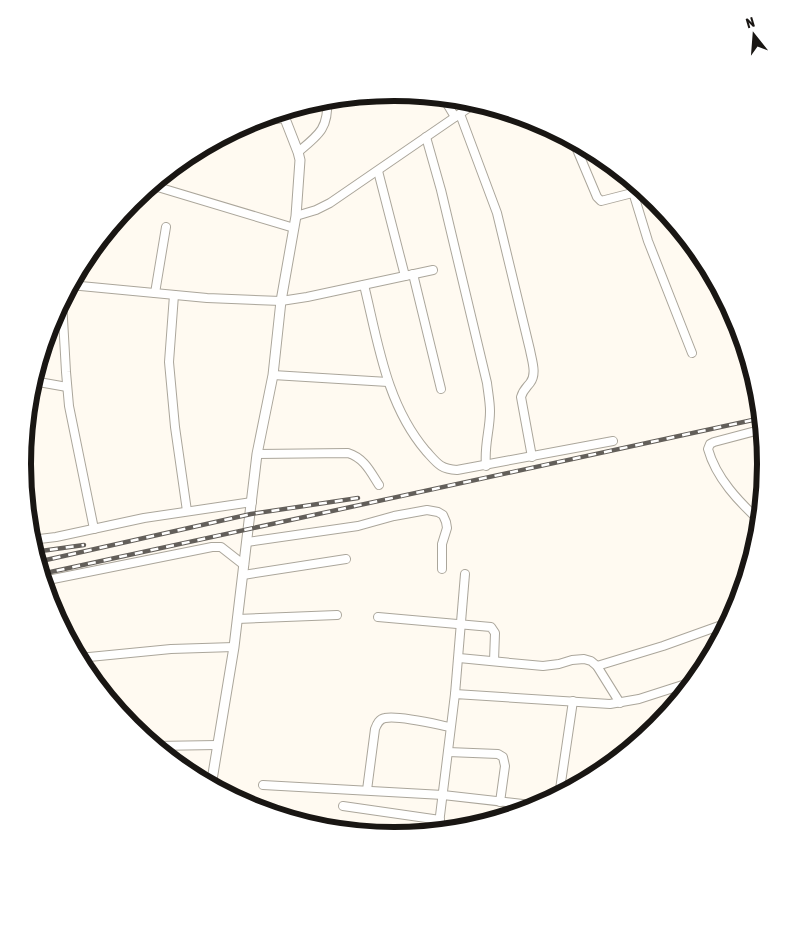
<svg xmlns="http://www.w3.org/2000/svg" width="789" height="928" font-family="'Asap Condensed',sans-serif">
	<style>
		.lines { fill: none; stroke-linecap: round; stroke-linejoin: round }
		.minor-casing { stroke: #aba69b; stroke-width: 10 }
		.tertiary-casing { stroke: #aba69b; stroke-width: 11 }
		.minor { stroke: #fff; stroke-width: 8 }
		.tertiary { stroke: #fff; stroke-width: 9 }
		.rail-casing { stroke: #635f5a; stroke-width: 4.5 }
		.rail { stroke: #fff; stroke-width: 2.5; stroke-dasharray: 8; stroke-linecap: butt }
		.rim { fill: none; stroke: #191613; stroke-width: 6 }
	</style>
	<rect width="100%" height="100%" fill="#fffaf1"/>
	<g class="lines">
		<g class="minor-casing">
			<g id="minor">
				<polyline points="443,97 455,117"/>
				<path d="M460,114L497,213L530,350C532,361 537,374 530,383C526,388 523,390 521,397L532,457"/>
				<polyline points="247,123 284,118"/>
				<path d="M426,137L441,190L487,383C488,392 490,402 490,411C490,431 484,444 486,466"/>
				<polyline points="573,140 597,197 601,201 644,190"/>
				<path d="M298,152C319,135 329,128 327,99"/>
				<polyline points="378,171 405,276"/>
				<polyline points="151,185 294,228"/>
				<polyline points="633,192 648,241 692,353"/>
				<polyline points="296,216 316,210 330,203 477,102"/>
				<polyline points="413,274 441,389"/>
				<polyline points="70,285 207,298 281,301 307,297 433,270"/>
				<path d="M364,285C378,342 386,404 426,451C437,463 440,469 457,470L613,441"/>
				<polyline points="155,293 166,227"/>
				<polyline points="174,295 169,362 175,427 187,511"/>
				<polyline points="62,301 66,372 69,406 94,529"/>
				<polyline points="273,375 388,382"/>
				<polyline points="33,381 67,387"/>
				<path d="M257,454L348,453C364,458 370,471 379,485"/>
				<path d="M761,522C739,502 716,478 708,449L710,444L714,442L763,429"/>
				<polyline points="31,540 56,537 144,518 252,502"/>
				<polyline points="247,542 358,526 394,516 427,510 438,512 443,515 446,522 447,528 442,544 442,569"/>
				<polyline points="243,575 346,559"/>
				<polyline points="43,581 212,547 221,547 244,565"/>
				<polyline points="378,617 491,627 495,633 494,661"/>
				<polyline points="237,619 337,615"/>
				<polyline points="79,658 171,649 234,647"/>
				<polyline points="459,658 543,666 559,664 572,660 584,659 591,661 597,666 620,703"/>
				<polyline points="597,666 663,646 730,622"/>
				<polyline points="455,694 465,574"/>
				<polyline points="154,746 217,745"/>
				<polyline points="448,752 498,754 503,757 505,766 500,802"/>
				<polyline points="263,785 443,795 540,806"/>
				<path d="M367,790L375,729C377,724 379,719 385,718C399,715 435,724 450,727"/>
				<polyline points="559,796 573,701"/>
				<polyline points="343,806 440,820"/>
				<polyline points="438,832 455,694 610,704 639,699 695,681"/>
			</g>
		</g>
		<g class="tertiary-casing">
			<polyline id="tertiary" points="211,786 234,647 257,454 273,375 281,301 296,216 300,160 298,152 282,111"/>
		</g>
		<use href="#minor" class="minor"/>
		<use href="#tertiary" class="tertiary"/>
		<g class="rail-casing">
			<g id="rail">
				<polyline points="34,552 84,545"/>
				<polyline points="37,562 251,514 358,498"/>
				<polyline points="41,574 762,418"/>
			</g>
		</g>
		<use href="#rail" class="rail"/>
	</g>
	<path d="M0 0H789V928H0ZM31 464a363 363 0 1 1 726 0a363 363 0 1 1-726 0Z" fill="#fff" fill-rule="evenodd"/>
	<path class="rim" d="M31 464a363 363 0 1 1 726 0a363 363 0 1 1-726 0Z"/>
	<g transform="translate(754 35) rotate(343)" stroke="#ffffff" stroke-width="4" paint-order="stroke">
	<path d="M0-4L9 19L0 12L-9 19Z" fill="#191613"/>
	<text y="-8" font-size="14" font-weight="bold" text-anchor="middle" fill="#191613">N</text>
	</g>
</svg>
